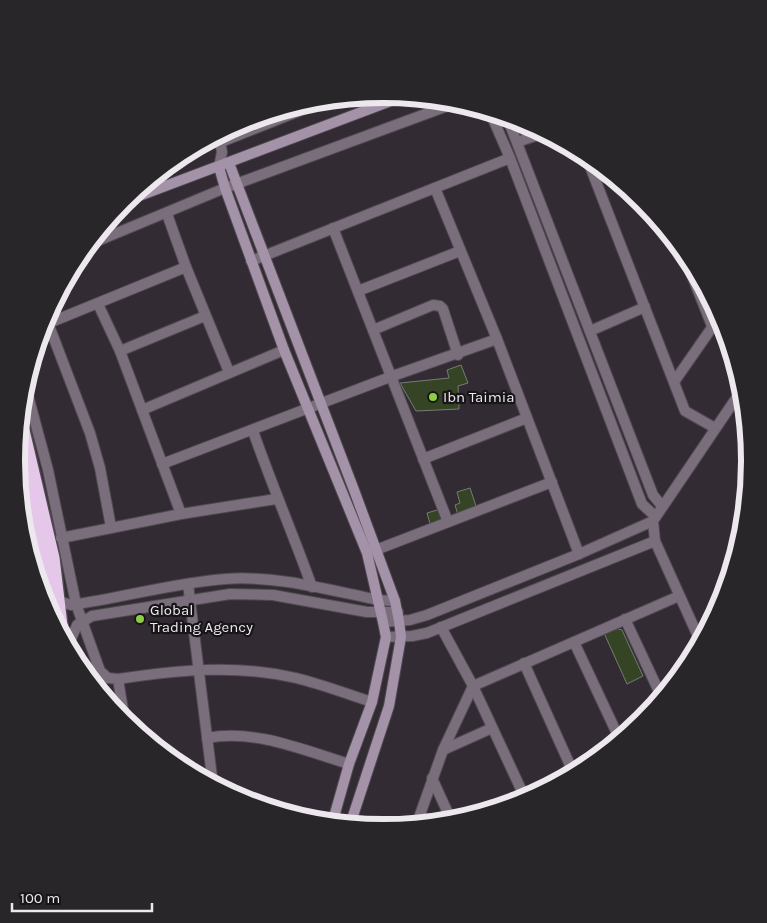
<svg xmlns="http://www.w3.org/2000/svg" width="767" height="923" font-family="Karla,sans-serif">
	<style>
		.building { fill: #344425; stroke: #767c72 }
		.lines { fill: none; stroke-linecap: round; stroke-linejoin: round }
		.minor-casing { stroke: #504951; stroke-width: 12 }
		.secondary-casing { stroke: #504951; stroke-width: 12 }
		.motorway-casing { stroke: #504951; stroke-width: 18 }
		.minor { stroke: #7a6e7c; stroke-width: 10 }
		.secondary { stroke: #a492a8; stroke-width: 10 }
		.motorway { stroke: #e4c7e9; stroke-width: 15 }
		.poi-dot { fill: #8ecd43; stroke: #181518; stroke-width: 2 }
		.labels { text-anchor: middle; stroke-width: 4.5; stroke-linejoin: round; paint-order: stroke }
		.poi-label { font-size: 15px; fill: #ece8ed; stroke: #181518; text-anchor: start }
		.rim { fill: none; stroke: #ece8ed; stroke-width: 6 }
	</style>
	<rect width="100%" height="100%" fill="#322b33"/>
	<g class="building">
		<polygon points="461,365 468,383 458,386 459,409 416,411 400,383 449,378 447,370"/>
		<polygon points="470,488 477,509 458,515 455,505 460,503 457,492"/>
		<polygon points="444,508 450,526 432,531 427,513"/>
		<polygon points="616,628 622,630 643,676 627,684 604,633"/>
	</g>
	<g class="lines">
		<g class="minor-casing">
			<g id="minor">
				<polyline points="490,112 510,158 642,504 655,516"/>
				<polyline points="507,117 653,495 662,506"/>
				<polyline points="219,136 222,152 219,167"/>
				<polyline points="221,142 327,100"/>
				<polyline points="517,142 544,133"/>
				<polyline points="586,156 685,411 715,428"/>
				<polyline points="435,188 497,339 579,554"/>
				<polyline points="167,214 186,267 229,372"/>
				<polyline points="333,228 448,522"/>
				<polyline points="88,245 225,188 458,102"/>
				<polyline points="681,248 712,326"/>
				<polyline points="251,261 510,158"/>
				<polyline points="358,291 460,251"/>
				<polyline points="98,304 120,351 181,514"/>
				<polyline points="48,323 90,433 100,468 111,527"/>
				<polyline points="44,325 186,267"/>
				<polyline points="373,330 433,305 440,306 443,309 458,355"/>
				<polyline points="590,331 645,307"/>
				<polyline points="120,351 205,316"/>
				<polyline points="674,382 720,316"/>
				<polyline points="25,384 48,470 76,604 100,671 108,678 118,679 125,722"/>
				<polyline points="142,410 284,350"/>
				<path d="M253,431C271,483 293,534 312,587"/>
				<polyline points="423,459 527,418"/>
				<polyline points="162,464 390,377 497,339"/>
				<polyline points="61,538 181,514 276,499"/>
				<polyline points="368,553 552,482"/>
				<polyline points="188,584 213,785"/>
				<path d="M56,600L71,605C122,598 173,583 225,579C276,575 329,590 378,600L395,601"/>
				<polyline points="625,619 662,698"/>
				<polyline points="383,622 410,620 427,615 579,554 653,521"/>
				<polyline points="441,627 473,686 526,800"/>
				<polyline points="386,637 412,636 427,633 655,541"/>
				<polyline points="574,642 620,740"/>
				<polyline points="701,643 655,541 653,521 743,388"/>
				<polyline points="68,646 77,625 92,616 230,594 273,595 367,612 398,612"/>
				<polyline points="524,663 574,774"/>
				<path d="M118,679C178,670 236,664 296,678C321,684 347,694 372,702"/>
				<path d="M207,738C256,729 303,750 349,764"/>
				<polyline points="443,750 492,728"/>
				<polyline points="432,778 452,822"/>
				<polyline points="416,826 443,750 473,686 679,596"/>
			</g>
		</g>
		<g class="secondary-casing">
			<g id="secondary">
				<polyline points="229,163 354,490 395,601 399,621 401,637 389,706 350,825"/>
				<polyline points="219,167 225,188 284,350 367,553 383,622 386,637 372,702 349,764 332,824"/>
				<polyline points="123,202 404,96"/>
			</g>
		</g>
		<g class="motorway-casing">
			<g id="motorway">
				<polyline points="20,422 52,558 61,634"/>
				<polyline points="17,466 47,596"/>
			</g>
		</g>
		<use href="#minor" class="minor"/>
		<use href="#secondary" class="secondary"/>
		<use href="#motorway" class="motorway"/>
	</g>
	<g class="poi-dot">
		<circle cx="433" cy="397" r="5"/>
		<circle cx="140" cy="619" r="5"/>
	</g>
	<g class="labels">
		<g class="poi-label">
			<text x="443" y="402">Ibn Taimia</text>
			<text x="150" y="615">Global<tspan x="150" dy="17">Trading Agency</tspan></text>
		</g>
	</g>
	<path d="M0 0H767V923H0ZM25 461a358 358 0 1 1 716 0a358 358 0 1 1-716 0Z" fill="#292629" fill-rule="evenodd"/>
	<path class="rim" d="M25 461a358 358 0 1 1 716 0a358 358 0 1 1-716 0Z"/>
	<path d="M12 903v8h140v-8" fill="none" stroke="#ece8ed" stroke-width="2.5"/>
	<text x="20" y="903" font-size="15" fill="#ece8ed" stroke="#181518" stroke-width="4" paint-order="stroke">100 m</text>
</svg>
